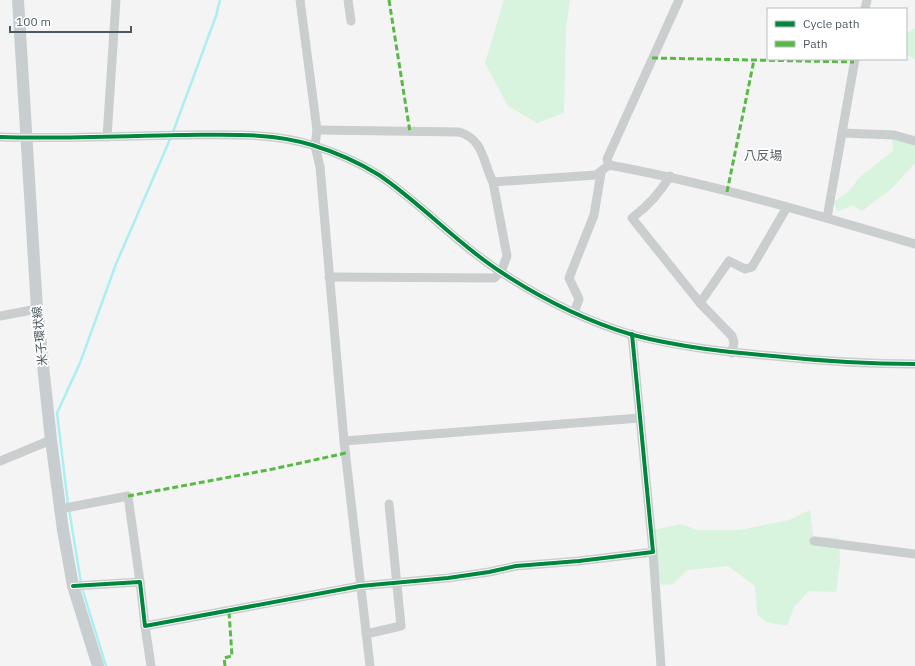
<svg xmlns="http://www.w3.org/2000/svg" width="915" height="666" font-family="'IBM Plex Sans','Noto Sans JP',sans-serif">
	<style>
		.green { fill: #d8f3de }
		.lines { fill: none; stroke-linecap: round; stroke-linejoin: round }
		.stream { stroke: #abeff3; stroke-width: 2.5 }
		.minor { stroke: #cacecf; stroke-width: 9 }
		.major { stroke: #c8cdcf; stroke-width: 12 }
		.quiet { stroke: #58b947; stroke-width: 3; stroke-dasharray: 6 3; stroke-linecap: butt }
		.cycleway-casing { stroke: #fff; stroke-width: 6 }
		.cycleway { stroke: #00873e; stroke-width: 4 }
		.labels { text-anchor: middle; stroke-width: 3.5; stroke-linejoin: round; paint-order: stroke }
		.street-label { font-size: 12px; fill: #495a62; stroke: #fff }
		.neighbourhood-label { font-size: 13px; fill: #5e6468; stroke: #fff }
	</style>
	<rect width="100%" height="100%" fill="#f4f4f4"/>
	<g class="green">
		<polygon points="504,0 570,0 566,28 564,113 537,123 508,106 485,63"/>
		<polygon points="915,28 915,59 906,54 906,34"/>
		<polygon points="892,137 915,137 915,163 891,189 862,211 853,205 837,212 834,202 849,191 860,177 893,151"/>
		<polygon points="810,510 813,536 839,538 840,562 836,592 809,591 794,607 787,626 766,622 757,614 755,586 728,566 688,570 673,584 662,585 658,577 658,556 654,530 681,524 697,530 740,530 789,520"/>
	</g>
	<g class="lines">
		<g class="stream">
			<polyline points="173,132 216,16 220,0"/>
			<polyline points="68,504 57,413 80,363 116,264 171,137"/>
			<polyline points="69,509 81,583"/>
			<polyline points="82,588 106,666"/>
		</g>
		<g class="minor">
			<polyline points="300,0 317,130 315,146 320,167 344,441 370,666"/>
			<polyline points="348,0 351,21"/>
			<polyline points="865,9 867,0"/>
			<path d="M317,130L459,132C484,139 483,163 493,182L596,175L609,165"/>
			<polyline points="842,133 894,135 915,141"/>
			<path d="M0,137C60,139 121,136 181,135C224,135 270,132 312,145C335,152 358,162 379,175C422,204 457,244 501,272C542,299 586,321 633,335C679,347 726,352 773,356C821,361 868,364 915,364"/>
			<polyline points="107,137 116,0"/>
			<path d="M609,165C713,184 814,214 915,244"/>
			<polyline points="609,165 607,159 679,0"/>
			<path d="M670,176C660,193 648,206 632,218L700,303L732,336L734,342L732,353"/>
			<polyline points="827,218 855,59"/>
			<polyline points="329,277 494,278 501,272 507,256 493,182"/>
			<polyline points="700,303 729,261 745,269 752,267 787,207"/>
			<polyline points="574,313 579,299 569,278 594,215 601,173"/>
			<polyline points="0,316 37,309"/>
			<polyline points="344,441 640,418"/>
			<polyline points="0,461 51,440"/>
			<polyline points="60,509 128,496 140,582"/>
			<polyline points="814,541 915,554"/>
			<polyline points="653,552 661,666"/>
			<polyline points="73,586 140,582 145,626 360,586 448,578 489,572 516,566 579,561 653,552 632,334"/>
			<polyline points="145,626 151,666"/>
			<polyline points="366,634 401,626 389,504"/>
		</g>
		<polyline class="major" points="18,0 37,309 51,440 63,530 73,586 98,666"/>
		<g class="quiet">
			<polyline points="389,0 410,132"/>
			<polyline points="652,58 854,62"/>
			<polyline points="727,192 754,60"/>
			<polyline points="128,496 273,469 346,453"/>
			<polyline points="225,666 224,658 232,656 229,612"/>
		</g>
		<g class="cycleway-casing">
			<g id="cycleway">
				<path d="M0,137C60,139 121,136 181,135C224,135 270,132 312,145C335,152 358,162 379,175C422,204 457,244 501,272C542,299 586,321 633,335C679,347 726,352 773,356C821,361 868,364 915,364"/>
				<polyline points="73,586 140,582 145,626 360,586 448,578 489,572 516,566 579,561 653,552 632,334"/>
			</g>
		</g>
		<use href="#cycleway" class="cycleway"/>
	</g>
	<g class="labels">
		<g class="street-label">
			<text transform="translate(40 336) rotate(-96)" y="4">米子環状線</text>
		</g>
		<g class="neighbourhood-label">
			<text x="763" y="160">八反場</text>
		</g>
	</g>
	<rect x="767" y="8" width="140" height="52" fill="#ffffff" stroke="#b6bdc0"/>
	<rect x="775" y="21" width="20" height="6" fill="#00873e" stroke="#b6bdc0"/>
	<text x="803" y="28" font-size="12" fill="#495a62">Cycle path</text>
	<rect x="775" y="41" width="20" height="6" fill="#58b947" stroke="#b6bdc0"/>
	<text x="803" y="48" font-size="12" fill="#495a62">Path</text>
	<path d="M10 26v6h121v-6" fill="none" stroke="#495a62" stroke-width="2"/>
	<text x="16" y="26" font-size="12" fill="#495a62" stroke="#ffffff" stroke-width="3" paint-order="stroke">100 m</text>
</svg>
